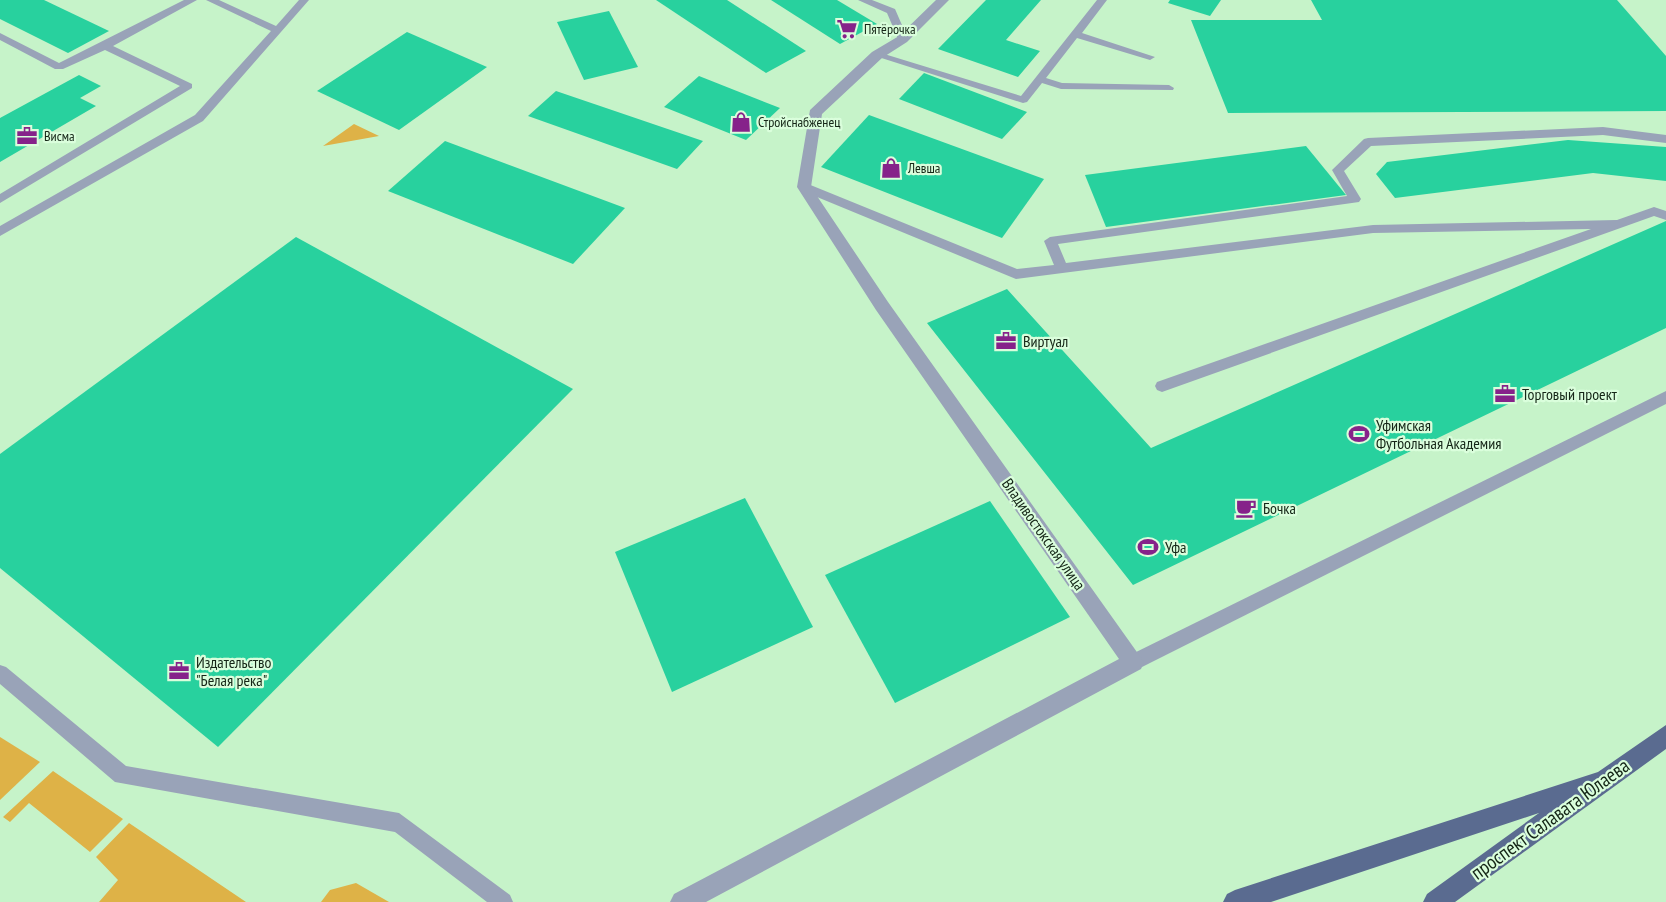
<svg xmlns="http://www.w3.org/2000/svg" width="1666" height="902" font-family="'PT Sans Narrow',sans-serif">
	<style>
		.green { fill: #deb247 }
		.building { fill: #28d19e }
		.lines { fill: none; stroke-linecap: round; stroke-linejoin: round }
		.service { fill: #99a3b8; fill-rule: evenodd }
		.minor { fill: #99a3b8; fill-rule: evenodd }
		.primary { fill: #5a6b90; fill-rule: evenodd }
		.labels { text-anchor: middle; stroke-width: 4.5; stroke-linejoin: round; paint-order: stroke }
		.far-poi-label { font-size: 14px; fill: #142516; stroke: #dafedc; text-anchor: start }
		.poi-label { font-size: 16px; fill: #142516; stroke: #dafedc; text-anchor: start }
		.street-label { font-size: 16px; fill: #142516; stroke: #dafedc }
		.near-street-label { font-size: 20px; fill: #142516; stroke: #dafedc }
	</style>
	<rect width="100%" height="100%" fill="#c6f3c9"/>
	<g class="green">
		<polygon points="354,124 379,136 323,146"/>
		<polygon points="0,737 40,762 0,800"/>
		<polygon points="53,771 123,819 90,852 29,803 10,822 3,817"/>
		<polygon points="129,823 246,902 99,902 118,880 96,857"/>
		<polygon points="356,883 389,902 321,902 330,890"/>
	</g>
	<g class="building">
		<polygon points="0,0 44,0 109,31 68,53 0,19"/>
		<polygon points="656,0 727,0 806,51 766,73"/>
		<polygon points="771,0 837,0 877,24 840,44"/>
		<polygon points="986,0 1041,0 1006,40 1040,51 1018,77 938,49"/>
		<polygon points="1170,0 1221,0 1210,16 1168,3"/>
		<polygon points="1311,0 1617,0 1666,56 1666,111 1228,113 1191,20 1322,20"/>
		<polygon points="609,11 638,67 584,80 557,22"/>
		<polygon points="407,32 487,67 399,130 317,91"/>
		<polygon points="924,73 1027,112 1002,139 899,99"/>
		<polygon points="79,75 101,86 80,98 96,106 0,162 0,118"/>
		<polygon points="699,76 780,108 746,140 664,107"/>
		<polygon points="556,91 703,141 677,169 528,116"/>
		<polygon points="869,115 1044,179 1002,238 821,167"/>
		<polygon points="1568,140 1666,147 1666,181 1593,173 1395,198 1376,174 1387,162"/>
		<polygon points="445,141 625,208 573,264 388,191"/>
		<polygon points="1306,146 1346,195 1106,227 1085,175"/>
		<polygon points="1666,221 1666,328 1133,585 927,323 1007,289 1151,448"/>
		<polygon points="296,237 573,389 218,747 0,568 0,454"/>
		<polygon points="745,498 813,627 672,692 615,552"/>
		<polygon points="990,501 1070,617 895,703 825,575"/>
	</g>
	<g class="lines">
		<g class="service">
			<polygon points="184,0 197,0 113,46 192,84 192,88 0,203 0,194 180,86 105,50 63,69 55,69 0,40 0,33 59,63"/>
			<polygon points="206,0 219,0 276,26 299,0 309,0 203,121 0,236 0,226 195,115 271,31"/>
			<polygon points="858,0 872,0 895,9 908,39 907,41 899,41 887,13"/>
			<polygon points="1097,0 1107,0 1082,33 1155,57 1150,60 1077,38 1046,78 1062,83 1169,85 1174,88 1173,90 1061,89 1042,83 1027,102 1023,103 872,55 873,53 881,53 1021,96"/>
			<polygon points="1603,127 1666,135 1666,143 1603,135 1371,146 1344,171 1361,199 1359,202 1058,244 1066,263 1373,225 1617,220 1654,207 1666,211 1666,220 1654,216 1162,392 1157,390 1155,386 1157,382 1591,229 1373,233 1016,279 800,190 798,187 804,183 808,184 1017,269 1054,265 1044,241 1050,237 1347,196 1332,170 1364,139 1368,138"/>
			<polygon points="1666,391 1666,404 1140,668 1134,670 1128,668 1125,662 1128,656"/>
			<polygon points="0,665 6,667 126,766 399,813 510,895 513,902 487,902 395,832 115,782 0,684"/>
		</g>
		<polygon class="minor" points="936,0 949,0 907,42 882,58 822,114 811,187 888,302 1144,662 1141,669 706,902 670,902 674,894 1119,659 876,310 797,187 810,110 872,52 899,36"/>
		<polygon class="primary" points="1666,725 1666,749 1455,902 1423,902 1427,894 1539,813 1271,902 1223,902 1227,894 1235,890 1598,772"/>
	</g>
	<defs>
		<g id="supermarket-bare" transform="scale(1.62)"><path d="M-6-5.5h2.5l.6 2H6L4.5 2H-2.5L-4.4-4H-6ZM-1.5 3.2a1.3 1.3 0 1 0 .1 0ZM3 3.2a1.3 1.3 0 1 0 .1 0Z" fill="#86228a" stroke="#dafedc" stroke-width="2.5" paint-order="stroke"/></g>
		<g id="shop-bare" transform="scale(1.62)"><path d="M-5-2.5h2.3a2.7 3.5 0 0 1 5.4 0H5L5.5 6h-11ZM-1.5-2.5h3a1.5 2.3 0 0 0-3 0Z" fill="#86228a" stroke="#dafedc" stroke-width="2.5" paint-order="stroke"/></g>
		<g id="office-bare" transform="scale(1.62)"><path d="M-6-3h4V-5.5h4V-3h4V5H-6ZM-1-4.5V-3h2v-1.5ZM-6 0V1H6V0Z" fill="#86228a" stroke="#dafedc" stroke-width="2.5" paint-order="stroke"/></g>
		<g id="stadium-bare" transform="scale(1.62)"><path d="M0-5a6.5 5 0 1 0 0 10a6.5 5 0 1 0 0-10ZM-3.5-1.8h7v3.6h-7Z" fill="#86228a" stroke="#dafedc" stroke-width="2.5" paint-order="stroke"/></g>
		<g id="cafe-bare" transform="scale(1.62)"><path d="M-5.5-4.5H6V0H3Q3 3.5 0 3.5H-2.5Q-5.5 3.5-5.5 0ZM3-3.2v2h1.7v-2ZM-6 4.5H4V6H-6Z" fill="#86228a" stroke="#dafedc" stroke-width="2.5" paint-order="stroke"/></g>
	</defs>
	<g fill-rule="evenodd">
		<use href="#supermarket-bare" x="847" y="29"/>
		<use href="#shop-bare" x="741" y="122"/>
		<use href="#office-bare" x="27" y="136"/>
		<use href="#shop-bare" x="891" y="168"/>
		<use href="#office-bare" x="1006" y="341"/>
		<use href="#office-bare" x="1505" y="394"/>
		<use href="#stadium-bare" x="1359" y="434"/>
		<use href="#cafe-bare" x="1246" y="508"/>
		<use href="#stadium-bare" x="1148" y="547"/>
		<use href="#office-bare" x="179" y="671"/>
	</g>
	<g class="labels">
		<g class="far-poi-label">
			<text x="864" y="34">Пятёрочка</text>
			<text x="758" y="127">Стройснабженец</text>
			<text x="44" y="141">Висма</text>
			<text x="908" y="173">Левша</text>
		</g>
		<g class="poi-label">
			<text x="1023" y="347">Виртуал</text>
			<text x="1522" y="400">Торговый проект</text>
			<text x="1376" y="431">Уфимская<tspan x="1376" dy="18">Футбольная Академия</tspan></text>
			<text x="1263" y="514">Бочка</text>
			<text x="1165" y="553">Уфа</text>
			<text x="196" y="668">Издательство<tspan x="196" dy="18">"Белая река"</tspan></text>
		</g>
		<g class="street-label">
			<text transform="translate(1044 534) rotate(55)" y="6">Владивостокская улица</text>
		</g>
		<g class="near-street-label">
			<text transform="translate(1550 819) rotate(-36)" y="7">проспект Салавата Юлаева</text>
		</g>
	</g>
</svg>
